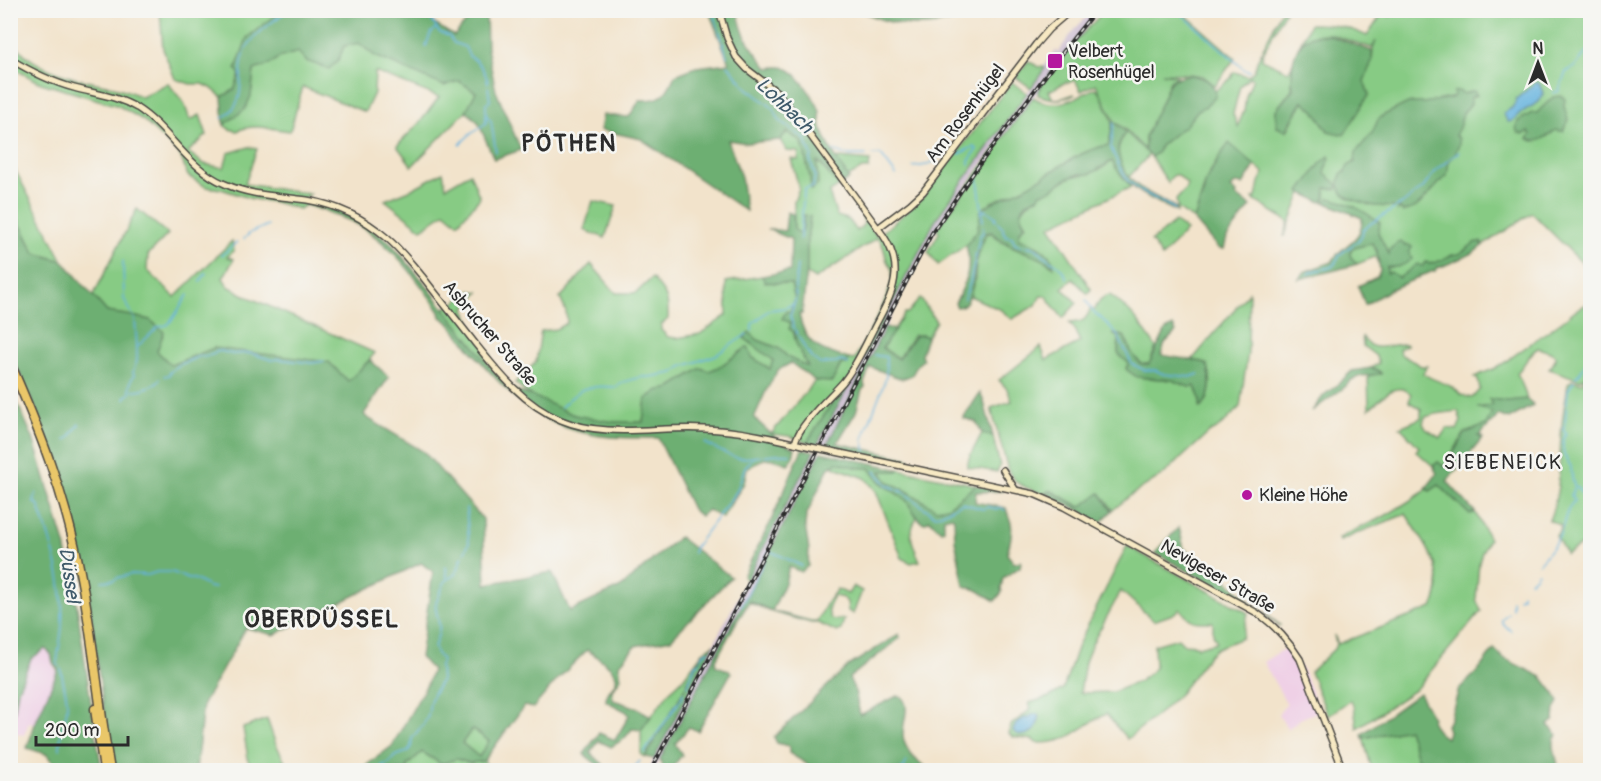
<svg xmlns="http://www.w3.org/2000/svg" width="1601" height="781" font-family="Pangolin,sans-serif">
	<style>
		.built { fill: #efd0e6 }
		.industrial { fill: #cdbed2 }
		.green { fill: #87cb84; stroke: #597b58; stroke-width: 1.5; fill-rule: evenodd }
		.forest { fill: #6daf72; stroke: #4c6d4e; stroke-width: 1.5; fill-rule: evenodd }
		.water { fill: #64b2de; stroke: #486e84; stroke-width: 1.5 }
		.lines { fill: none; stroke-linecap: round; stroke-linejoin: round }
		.stream { stroke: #64b2de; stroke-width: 1.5 }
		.secondary-casing { stroke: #494743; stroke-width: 8 }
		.highway-casing { stroke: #494743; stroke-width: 11 }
		.secondary { stroke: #f7e9c3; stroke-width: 5 }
		.highway { stroke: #eac769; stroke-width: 8 }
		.rail-casing { stroke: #2b2b2b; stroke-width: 4 }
		.rail { stroke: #f6f6f2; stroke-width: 1.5; stroke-dasharray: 4.5; stroke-linecap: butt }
		.secondary-bridge-casing { stroke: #494743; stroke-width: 8; stroke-linecap: butt }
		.secondary-bridge { stroke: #f7e9c3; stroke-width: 5 }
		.poi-dot { fill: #b5179e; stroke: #f6f6f2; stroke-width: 2 }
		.labels { text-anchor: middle; stroke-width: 5; stroke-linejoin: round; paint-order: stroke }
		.poi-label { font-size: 18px; fill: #2b2b2b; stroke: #f6f6f2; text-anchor: start }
		.street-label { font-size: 18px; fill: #2b2b2b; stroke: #f6f6f2 }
		.water-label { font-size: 20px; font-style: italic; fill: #3f5a6a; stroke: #f6f6f2 }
		.neighbourhood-label { font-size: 20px; letter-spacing: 1.5px; fill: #2b2b2b; stroke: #f6f6f2 }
		.district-label { font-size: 24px; font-weight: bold; letter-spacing: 1.5px; fill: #2b2b2b; stroke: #f6f6f2 }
	</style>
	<rect width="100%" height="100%" fill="#f6f6f2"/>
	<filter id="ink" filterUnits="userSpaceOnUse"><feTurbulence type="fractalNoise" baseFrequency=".0167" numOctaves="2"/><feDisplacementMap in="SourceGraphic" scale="12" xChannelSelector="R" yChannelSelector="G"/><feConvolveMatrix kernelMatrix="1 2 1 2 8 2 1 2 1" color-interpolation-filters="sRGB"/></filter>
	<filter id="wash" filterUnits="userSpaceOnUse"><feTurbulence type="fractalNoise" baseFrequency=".008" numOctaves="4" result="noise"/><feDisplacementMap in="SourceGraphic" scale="24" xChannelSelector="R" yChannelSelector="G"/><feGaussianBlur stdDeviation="1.35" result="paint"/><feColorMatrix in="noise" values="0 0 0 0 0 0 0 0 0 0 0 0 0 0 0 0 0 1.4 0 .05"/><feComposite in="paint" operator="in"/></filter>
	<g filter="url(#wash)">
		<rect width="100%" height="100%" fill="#f2e3cb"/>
		<g class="built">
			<polygon points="1287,647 1304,673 1319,711 1300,719 1288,729 1278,714 1287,704 1263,662"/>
			<polygon points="44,649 51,654 52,664 57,671 35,724 29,722 24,735 11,732 18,690 31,659"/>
		</g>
		<g class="industrial">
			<polygon points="1092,11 1099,11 978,169 940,223 899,300 826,447 817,445 936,219 1045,68 1043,66 1056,50 1058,52 1075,29"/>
			<polygon points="814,451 821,452 754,582 654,770 648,770"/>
		</g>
		<g class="green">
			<polygon points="281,10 247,38 240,75 234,90 222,97 211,88 203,84 190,84 175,79 163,49 160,11"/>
			<path d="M1394,10L1590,11V271L1532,213L1473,252L1392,289C1385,271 1374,244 1378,224L1302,193L1284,237L1289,222L1255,201L1253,198H1256L1259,182L1264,173L1229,144C1222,153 1208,173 1205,184C1201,196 1198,208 1194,220L1178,209L1176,200L1185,190L1187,184L1178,175C1174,174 1169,178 1168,183L1151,157L1157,152L1160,146L1173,135L1185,126L1198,110L1206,106L1216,95L1215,91L1231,78L1234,72L1248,76L1254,71L1258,59L1281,11H1285L1263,53L1262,59L1288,71L1291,68C1297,49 1301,40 1310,24C1334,24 1346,26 1367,36L1384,11H1393L1389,17ZM1329,34L1372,48L1376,41L1373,49L1372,61L1364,81L1328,131L1314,110L1303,101L1287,131L1277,127L1276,110L1292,89C1291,76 1293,46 1305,39C1312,34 1320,34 1329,34ZM1250,77L1253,78L1246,96L1244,111L1240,120L1238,127L1233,114L1240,86Z"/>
			<path d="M1104,11H1181L1235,58L1215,86L1202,76L1189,74L1162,73L1177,76L1170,81L1158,110L1154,116L1150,129L1145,136V150L1126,130L1115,122L1096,84L1081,91L1075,80L1068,83L1066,82L1049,91L1053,99H1060L1074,94V95C1061,100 1052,100 1038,95V91L1041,86L1073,44Z"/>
			<path d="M11,42C18,45 22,53 28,57C38,65 50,70 61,74C89,84 114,83 142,97L168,83L184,103L190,120L200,115L207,135L188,152L204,164L224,168L228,153L249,147L257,149L245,184L310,194L301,201L315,205L321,210L306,205L299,209L274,202L252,199L221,189L206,187L188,176L180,155L143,120L119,106L41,83L18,71L11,55Z"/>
			<path d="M359,43L375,56L459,81L476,92L466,111L412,166L397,146L421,121L439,97L375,72L374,93L365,112L303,87L290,131C273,129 253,123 237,131L229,129L224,125C251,104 251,104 254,70L271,64L278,58L298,52L338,61L344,46Z"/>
			<polygon points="1028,61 1039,67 1043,66 1045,68 1031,88 1016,77"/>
			<path d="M1012,82L1027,93L936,219L853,378L830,407L807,442L789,436L771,434L815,381L832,382L842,363L847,364L849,359L854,360C863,342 896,290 892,271C891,266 887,263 886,258C884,249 883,244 877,238L815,279L807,274V242L810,216L804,215L803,228L800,234L794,229V202L799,188L791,159L798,160L799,152L787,151L780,140L786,132L802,142L810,177L811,189L816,162L820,164L839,186L829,193L837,216L849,220L857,231L864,224L862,212L877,237L921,199Z"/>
			<path d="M1095,88L1097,89L1100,93L1113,121L1109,145C1080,150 1054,170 1030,185C1018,192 1004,197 991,202L977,231L966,245L938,265L928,252L939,233L937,228L1033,97C1055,111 1074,99 1095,88Z"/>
			<path d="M1126,132L1149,155L1128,178C1118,159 1113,150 1126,132Z"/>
			<polygon points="839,158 870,161 869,169 862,169 848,177 836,160"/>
			<path d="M1112,161L1127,182L1131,187L1050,226L1091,289L1088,294L1073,279L1062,288L1077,303L1063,318L1050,302L1047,296L1041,295L1036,305L1012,319L1001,310L970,296L975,278L976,264L980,250L986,234L992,233L1002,242L1042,259L1054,267C1049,249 1035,244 1019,238L1020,231L1026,225L1023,220L1021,212C1025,205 1030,200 1038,198L1041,193C1053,191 1057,185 1067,179C1077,174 1083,176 1091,173C1097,171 1108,165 1112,161Z"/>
			<polygon points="12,164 63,261 35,253 11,205 10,165"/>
			<polygon points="443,172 446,187 470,173 480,198 458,223 445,212 422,229 385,200 412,189"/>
			<polygon points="593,201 616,206 605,238 584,230"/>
			<polygon points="137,209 168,234 148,255 147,270 175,297 232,241 234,250 227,257 234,259 223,278 228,286 246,296 375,353 369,360 348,382 214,348 171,365 156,351 164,332 150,320 132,316 107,312 93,296"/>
			<polygon points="1175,222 1186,230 1162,257 1151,241"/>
			<path d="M1372,243C1376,249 1379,255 1378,263L1375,257L1357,264L1350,256L1351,249Z"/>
			<path d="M591,264L616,293H636L652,278C666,294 669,298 668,319L661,325V330L668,337L677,338L700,334L727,315L726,282L762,276L765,282L791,284L795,299L790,312L791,323L796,343L808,368L789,358L778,348L758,340L744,338L774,360L770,369L752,357L747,347L719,367L709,371L701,368L668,389L659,390L646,399L643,422C633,422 624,423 614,422C580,420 541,406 515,383L536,362L541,331L556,329L567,323L566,312L560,298Z"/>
			<polygon points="470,291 479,292 465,309 475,333 491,355 487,362 444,308 453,304"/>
			<path d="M1249,292L1248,352L1240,407L1223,424L1215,430L1210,432L1164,474L1131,495L1113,510L1101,494L1081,507L1050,490L1043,494C1028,488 1015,486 1008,470L991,408L1012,401L1007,389L999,380L1041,347L1046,360L1080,342L1073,327L1069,323C1081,322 1086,322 1090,309L1095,310C1098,301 1101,297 1110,295C1130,309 1143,327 1156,347L1149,364H1142L1131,353L1129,345L1124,336L1114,334L1119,338L1118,353L1129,362L1126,368L1127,370L1137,377L1173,380L1189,387L1195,386L1200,399L1201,408C1212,398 1212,379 1208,365L1203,362L1192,360Z"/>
			<path d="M1590,292V371L1584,378L1580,380L1549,369L1553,364L1556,356L1550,352L1538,348C1528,354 1525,365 1517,373L1521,381L1527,399L1508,401L1489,399L1493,405L1480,408L1492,412L1486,425L1465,433L1444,467L1438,462L1433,466L1416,451L1419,447L1400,427L1421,418V409L1409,402L1411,394C1396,379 1381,399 1369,409L1368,376L1381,373L1379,371L1371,368L1379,363L1376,356L1363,346L1362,336C1373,356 1388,343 1406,344L1407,345L1399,349L1400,354L1421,366H1427L1423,373C1431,380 1441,381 1450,386C1461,392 1457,395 1472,398L1480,389L1478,380L1474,377L1498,367L1566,318L1574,311L1587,304ZM1458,411L1461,421L1457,430L1447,428L1440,438L1426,429L1423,423L1425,417L1436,414Z"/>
			<path d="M920,298L936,321L927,337L923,335H914L898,358L883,348C891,336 896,325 905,313H908Z"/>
			<path d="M1590,373V558L1582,545L1566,554L1556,536L1562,526L1549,520C1561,492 1559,465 1561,436C1562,419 1565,401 1568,384L1572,380L1582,383Z"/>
			<polygon points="982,433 993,436 1000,466 997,472 967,467 969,458"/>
			<path d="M836,462L859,467L870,468L880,482L906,500L917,517C907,535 912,543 920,561L911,563L902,558L876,491L865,478L832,466Z"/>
			<polygon points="898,469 976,485 948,507 936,510 907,491 886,481 881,470 898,471"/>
			<path d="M1439,485L1469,514L1475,512L1489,539L1482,552L1479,563L1476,599L1481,611L1415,690L1357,728L1354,707L1350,700L1328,716L1310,672L1334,649L1336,644L1334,635L1338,644L1432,608C1450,571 1425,545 1406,514L1360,532L1340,541L1338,539C1353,530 1368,524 1383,517C1397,509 1411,500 1425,491L1426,488L1430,491Z"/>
			<path d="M1127,546L1248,613L1242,638L1217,648L1209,655L1180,693L1162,711L1127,739L1106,714C1078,727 1072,744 1036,743L1033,740L1012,737L1009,733L1011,725L1031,709L1029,703L1049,697L1063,689L1078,645ZM1121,591L1154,621L1173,614L1180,609C1192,624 1195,622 1213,622V634L1217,642L1198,647L1197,645L1184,644L1178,638L1154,645L1155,668L1140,681L1113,692L1080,693L1085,662L1092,644Z"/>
			<path d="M853,586L862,591L853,614L848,611L847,602L843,598L834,596C829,605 826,610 831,619L836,620L844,619L841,630L837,632L818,623H811L772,612L750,603V601L772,611L811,621H817L828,601L837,589L848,594Z"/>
			<polygon points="703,652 680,697 645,757 641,755 641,730 669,692 682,680"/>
			<polygon points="267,719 275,742 289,770 250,770 243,728"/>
			<polygon points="472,729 489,741 479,757 462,743"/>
			<polygon points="1408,729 1421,770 1375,770 1371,766 1363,738"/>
			<polygon points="422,752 441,764 456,759 470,763 484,761 490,770 407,770 407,766"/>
		</g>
		<g class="forest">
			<polygon points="281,11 424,11 432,14 433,23 454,36 467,21 460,15 461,11 486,11 487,48 496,91 521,150 494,159 478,122 466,111 476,92 459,81 444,86 375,56 359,43 344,46 338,61 329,69 306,61 298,52 278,58 271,64 254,70 251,96 245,109 224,125 222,97 234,90 240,75 236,69 247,38"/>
			<path d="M709,11H738C742,39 752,47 768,68C774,67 781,66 786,68C796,71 818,102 820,112C821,118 819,124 822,130C829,148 839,164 849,179L839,186L821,164L817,162L818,185L811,190L810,177L802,142L787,132L780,140L747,143L728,140L741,177L746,211L641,139L600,130L603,115L629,117L640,100C662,101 667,94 675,75L696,67L729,63Z"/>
			<path d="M978,11L979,15C941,27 898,31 862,11Z"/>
			<path d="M1315,35H1328L1372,51V61L1364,81L1369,95L1344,135L1328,131L1314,110L1303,101L1286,131L1277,127L1276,110L1293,89C1291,75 1291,53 1303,42C1306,39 1311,37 1315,35Z"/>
			<path d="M1190,75C1203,77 1213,80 1216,95L1206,106L1198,110L1185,126L1173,135L1160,146L1158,152L1151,157L1145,150V136C1150,131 1150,125 1153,119C1155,113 1159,108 1162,101C1169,83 1168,77 1190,75Z"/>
			<path d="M1458,91L1465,94L1471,91H1474L1477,95L1471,97V104L1463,113L1459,128L1455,135L1459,139V145L1456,150L1457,153L1449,161L1447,176L1443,178C1442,181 1419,205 1416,207C1412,209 1407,211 1402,212L1401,209L1398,211L1399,209C1392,206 1383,207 1376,206C1369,206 1364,202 1357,201C1343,197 1335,190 1341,174L1345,172L1348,166L1355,162L1356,152L1372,133L1378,120L1384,115L1408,103H1423L1451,98L1454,96L1453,92Z"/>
			<path d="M1562,96L1565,99L1564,106L1568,120L1563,131H1559L1556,130C1548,136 1537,145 1528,139L1531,134L1529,132L1524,134L1518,133L1516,128L1518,121L1532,113H1537C1542,107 1547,103 1553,97Z"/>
			<path d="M1113,121L1126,132C1117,145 1116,148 1121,163C1130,188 1154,195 1176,208L1177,212C1151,199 1126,189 1112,161L1090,174H1079L1066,179L1049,191L1041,193L1038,197C1025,201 1016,212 1025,224L1020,231L1019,238C1033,244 1046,248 1054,263L1052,265C1033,252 1009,249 992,232L986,233C982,242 979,251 976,261C973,274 974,307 957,307L955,303C966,284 972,267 966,245L977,231L981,210C994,199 1011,195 1026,187C1053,173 1078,150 1109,145Z"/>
			<polygon points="1229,143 1255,166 1243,185 1240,183 1235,184 1231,188 1237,193 1236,196 1251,206 1227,237 1224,249 1219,249 1194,220 1204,191 1205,184 1220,156"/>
			<polygon points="1329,156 1330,159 1325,169 1325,174 1335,182 1338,186 1337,189 1326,188 1325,199 1321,202 1300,192 1320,164"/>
			<path d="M1329,198C1349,202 1365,211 1380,223L1378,233L1389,254L1390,249L1400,241L1404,245H1409L1412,247L1409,252L1412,259C1403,266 1398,268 1387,267V273L1391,272L1399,278L1417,264L1422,266L1426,262L1430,264L1432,262L1434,263L1447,258L1452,255L1459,254L1476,242H1481L1482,244L1481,247L1473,253L1441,267H1438L1435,271C1430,271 1426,276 1420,275L1419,278L1416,277L1413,280L1391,289L1365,305L1358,286L1377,277L1380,271L1377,250L1372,243L1351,249L1350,256L1357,264L1336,270L1299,279L1304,272L1332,262C1341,244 1363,243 1362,218L1325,202Z"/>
			<path d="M10,205L35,253L63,261L107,312L132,316L150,320L164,332L157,351L171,365L214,348L329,362L348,381L370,360L389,377L364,414L366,417L424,452L483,519L486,584L552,572L570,611L621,587L679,537L731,577L671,639L635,646L619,665L621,678L612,690L613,700L635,707L651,716L641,730L632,729L624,739L611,747L599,741L590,753L603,764L600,767L584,754L599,733L615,740L629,716L627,712L606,701C606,690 613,690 616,680C619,670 595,655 587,650L558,679L533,708L524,706L484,761L470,763L456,759L441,764L422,752L407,765V770H360L392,746L427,684L432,670L420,657L433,572L421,563L274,635L246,628L203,704L196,770H112L89,601L74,520L42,425L11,353ZM472,729L489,741L479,757L462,743Z"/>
			<path d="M315,205L336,210L358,219L390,242L423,281L444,308L487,362L511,389L535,397L574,415L614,422H643L646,399L659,390L668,389L701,368L709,371L719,367L748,347L752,357L770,369L773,360L744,338L749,332L758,340L778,348L789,358L808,367L796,343L795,333L789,329L791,323L782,319L786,311L790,312L795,299L791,284L765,282L762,276L790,271L791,239L767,229L785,231L787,212L793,214L794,229L800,234L803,228L804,215L810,216L807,242V270L802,314H799C805,347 821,350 849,359L847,364H841L832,382L815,381L791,363L778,370L766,391L754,418L780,442L795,448L793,458L788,464C766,456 767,456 747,468L744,483L722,518L708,510L700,516L692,509L658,438C634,437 608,439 585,433C521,420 487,368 448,322L441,317L440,312C417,279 392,244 357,224C344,217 327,214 315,205Z"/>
			<path d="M1173,326L1176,332L1165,343L1161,355L1203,362L1208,366C1211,380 1212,398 1200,407V399L1195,386L1189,387L1172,380L1137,377L1127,370L1126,368L1129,363L1122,358L1118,353L1119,338L1113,334L1124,336C1129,348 1132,355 1141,364H1149L1166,330Z"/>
			<polygon points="885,327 895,330 882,348 898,359 915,336 923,335 927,338 921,354 923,360 918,364 912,375 902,379 870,367 864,383 865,387 862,390 856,412 837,443 910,459 909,463 826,447"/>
			<polygon points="1371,368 1379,371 1381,374 1361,376 1351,380 1345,387 1312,411 1324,395 1336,386 1352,371"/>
			<polygon points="853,378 817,445 807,442 830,406"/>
			<polygon points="11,389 33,438 65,544 76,600 94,724 102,770 59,770 46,754 27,748 35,724 58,670 53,663 51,654 45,649 31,659 18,690 11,731"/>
			<polygon points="980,393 984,402 993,436 982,433 976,422 963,418"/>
			<path d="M1489,399L1508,401L1527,399L1534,405L1509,419L1498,415C1493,423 1486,427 1481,435L1478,436L1483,438L1447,481L1475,512L1470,515L1439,485L1430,491L1426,488L1437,474L1433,466L1438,462L1445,467L1465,433L1486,425L1492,412L1479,408L1493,405Z"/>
			<polygon points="802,449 814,451 746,581 743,576 770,523"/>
			<path d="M821,452L898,469V471H881L887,481L907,491L936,509L948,507L976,485L1004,491L976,492L975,502L1006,508C1007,513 1010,519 1011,523C1013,531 1009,547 1007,554L1014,563L1021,561L1020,567L1003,578L1001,589L1002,592L995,601L977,590L964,586L955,540L954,519L952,516L944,518V529L941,531L930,520L924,523L920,521L906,500L879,481L870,468H859L836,462L828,469L806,516L805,526L809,550L808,566L801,572L789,567L785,583L772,611L750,601L737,621L716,660L715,665L730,671L731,673L698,731L689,727L675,744L682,755L670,770H660L662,766L660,759L754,582Z"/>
			<polygon points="1051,491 1080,507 1100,493 1112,511 1100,523 1075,508 1045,494"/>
			<polygon points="1179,527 1184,549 1211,565 1251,603 1280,625 1279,626 1257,609 1155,553"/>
			<path d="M899,634L900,638L849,678L855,691L860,715L897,696H900C914,706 899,726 904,741C908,754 918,762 929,770H809L807,764L789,753V746L777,743L774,737L847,667Z"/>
			<polygon points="714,644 654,759 645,757 680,697 703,652"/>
			<path d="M1494,649L1503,658L1542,677L1555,694L1559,702L1555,709L1554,720L1548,725L1558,735L1554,738V748L1559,770H1421L1408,729L1363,738L1362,734L1419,693L1433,718L1431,720C1436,730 1437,732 1446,738L1448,731L1446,725L1449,722L1459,689L1477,672Z"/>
		</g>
		<g class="water">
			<polygon points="1535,83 1539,83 1543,93 1542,97 1539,102 1520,113 1512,121 1508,122 1503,113 1512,108 1516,102 1516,99"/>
			<path d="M1035,714H1038L1039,720L1035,730C1027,735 1021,738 1013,731C1016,720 1025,718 1035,714Z"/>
		</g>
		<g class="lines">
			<g class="stream">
				<polyline points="349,10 351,12 353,10"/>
				<path d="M422,10L425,14L427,18L431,19L439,32L449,36L454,43L465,47L469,56C479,61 486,72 488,83"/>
				<polyline points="713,10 727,57"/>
				<polyline points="883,10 902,17"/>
				<polyline points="1177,10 1245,70 1250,71"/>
				<polyline points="426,46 431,33 436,29"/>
				<polyline points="728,65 747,88 773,108 780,121 805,139 812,156 810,160 815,175 813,187 805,189 803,199"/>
				<polyline points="488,87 490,101 486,104 486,115 491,121 496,152"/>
				<polyline points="1553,93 1559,91 1566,72 1575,67 1584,55 1590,50"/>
				<path d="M222,118C252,101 234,72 246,49C253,35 275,20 288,10"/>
				<polyline points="1114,123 1111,148 1120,168 1128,181 1141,191 1175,209"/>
				<path d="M460,145C467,134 476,131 486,123V116"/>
				<polyline points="833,151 845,155 866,155"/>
				<polyline points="959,154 973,147 977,149 969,161 969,164"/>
				<polyline points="873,155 881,155 896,175"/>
				<polyline points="913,167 927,165 936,160"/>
				<polyline points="978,178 982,212 986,210 996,217 995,220"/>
				<polyline points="982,212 983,222"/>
				<path d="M998,222L1000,226L1003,227V231L1006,236L1012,237L1015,243L1021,246C1035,246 1037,249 1047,258C1050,261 1052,261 1055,263C1061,267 1064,272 1067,278"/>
				<polyline points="244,239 250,233 268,225"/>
				<polyline points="800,239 803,202"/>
				<polyline points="222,255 237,242"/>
				<polyline points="123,261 124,299 135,319 137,347"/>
				<polyline points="797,265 795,287 796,298 790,316 794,328 806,350 812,358 820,364 836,363 841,361 849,364"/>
				<path d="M1308,274C1316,269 1322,270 1331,267C1337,264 1336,260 1340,255C1347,246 1361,244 1363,231L1370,224L1402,204L1423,188L1437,169L1459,152"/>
				<polyline points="200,282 206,273"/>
				<polyline points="964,299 970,283 980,236 983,232 983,227"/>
				<polyline points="1086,300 1093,312 1101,318 1118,336 1132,364 1144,370 1155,370 1163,374 1190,377 1199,374"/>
				<polyline points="752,331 752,324 769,310 784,308 794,304"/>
				<polyline points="164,376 169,375 170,372 179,365 200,356 204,357 214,354 216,352 221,351 232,354 250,353 272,360 278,359 312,363 324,361"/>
				<polyline points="1575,377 1580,373 1590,355"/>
				<path d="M132,390C140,391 155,386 160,379"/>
				<path d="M125,399L126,396L130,394C129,389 130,380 134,375L133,372L137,361V347L158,327L167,325L172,320L188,295"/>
				<path d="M561,407C583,385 586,386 617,387L620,383L641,377H649L673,373L681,367L716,355L747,334"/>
				<polyline points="1565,423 1568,390 1574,381"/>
				<polyline points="65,440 69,438 79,424"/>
				<path d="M705,443C715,448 730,458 741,458C758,458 773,452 790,454"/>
				<polyline points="866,451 863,439 886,378 886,357 874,355"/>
				<polyline points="875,471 887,485 903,492 934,515 941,514 962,503 983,509 989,507 997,509 1001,507 1005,510"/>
				<polyline points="1577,487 1581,493 1584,494 1584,497 1587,496 1587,498 1590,500"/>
				<path d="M36,493L34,503L38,504C52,544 65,582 62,626C61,639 58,651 57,664L59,666"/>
				<polyline points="465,552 469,542 466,508"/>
				<polyline points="693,553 695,547 737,491 745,467 754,457"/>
				<path d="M1539,563C1547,553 1557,544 1561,532C1565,520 1566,510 1574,501L1571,495L1575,487C1571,479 1572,475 1571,467C1569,462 1565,459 1564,454C1562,448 1563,438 1566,434L1563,429L1565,425"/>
				<polyline points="446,567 447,578"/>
				<polyline points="102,581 114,580 117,578 132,574 148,575 157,572 172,572 188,579 194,579 209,587 214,588"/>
				<polyline points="1530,581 1535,576 1538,572"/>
				<polyline points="1518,598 1522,596 1522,593"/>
				<path d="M741,606L769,551C781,555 790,561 802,566"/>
				<polyline points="1512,609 1512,601"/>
				<polyline points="1508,613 1502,619 1502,623 1511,631"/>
				<polyline points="688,686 693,670 695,665 699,663 704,653 709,651"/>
				<path d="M60,749C59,734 66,721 67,707C68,695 62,681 61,669"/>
				<polyline points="644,753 682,697 683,692"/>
				<path d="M379,770L383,765L389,763L395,756L407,752L411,747L412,738L423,725L428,716L430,702L433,694L441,681L440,666L442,660C429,645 436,647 439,631C441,622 434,612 436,603C437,601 444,583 445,582C448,578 453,577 456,573C459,569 460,561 463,556"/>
				<polyline points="632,770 640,761"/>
				<polyline points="901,770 903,769 907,761"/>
				<polyline points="921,770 923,767"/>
			</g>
		</g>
	</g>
	<g filter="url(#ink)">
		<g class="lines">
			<g class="secondary-casing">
				<g id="secondary">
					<path d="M719,10L727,38L736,57L747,69L777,92L790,108L883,235C891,247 896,259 895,274C894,294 882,312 873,330C864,347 856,366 843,382C830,397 799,424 795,443"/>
					<path d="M10,59C30,71 52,82 74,88C96,94 117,96 137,108C170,129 187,168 225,184C251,196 280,196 307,200C337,205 364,218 387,238C400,249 411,263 422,276C439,298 457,320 474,342C498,372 524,405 561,420C607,439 656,426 705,429C739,430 778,439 811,447"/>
					<polyline points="878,228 910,204 923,192 1036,44 1049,29 1071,10"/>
					<path d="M831,451L1034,494L1064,507L1257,613C1276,626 1288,640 1300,659L1343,770"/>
					<polyline points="1003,470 1015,489"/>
				</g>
			</g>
			<g class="highway-casing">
				<g id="highway">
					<path d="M10,363C39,429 65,495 79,567C93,634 98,703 110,770"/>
					<polyline points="95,709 104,770"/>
				</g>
			</g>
			<use href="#secondary" class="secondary"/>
			<use href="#highway" class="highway"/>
			<g class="rail-casing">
				<polyline id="rail" points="651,770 932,233 976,169 1075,36 1096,10"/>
			</g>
			<use href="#rail" class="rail"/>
			<g class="secondary-bridge-casing">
				<polyline id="secondary-bridge" points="811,447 831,451"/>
			</g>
			<use href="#secondary-bridge" class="secondary-bridge"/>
		</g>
	</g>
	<g class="poi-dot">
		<rect x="1047" y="53" width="16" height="16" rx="3"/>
		<circle cx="1247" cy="495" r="6"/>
	</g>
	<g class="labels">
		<g class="poi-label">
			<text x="1068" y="57">Velbert<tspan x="1068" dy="21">Rosenhügel</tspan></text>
			<text x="1259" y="501">Kleine Höhe</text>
		</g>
		<g class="street-label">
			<text transform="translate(965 113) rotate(-53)" y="6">Am Rosenhügel</text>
			<text transform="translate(490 333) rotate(49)" y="6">Asbrucher Straße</text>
			<text transform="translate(1218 576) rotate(30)" y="6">Nevigeser Straße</text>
		</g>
		<g class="water-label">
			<text transform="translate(785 105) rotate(44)" y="7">Lohbach</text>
			<text transform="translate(70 575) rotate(82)" y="7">Düssel</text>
		</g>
		<g class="neighbourhood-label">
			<text x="1503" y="469">SIEBENEICK</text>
		</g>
		<g class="district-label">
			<text x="569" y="151">PÖTHEN</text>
			<text x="322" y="627">OBERDÜSSEL</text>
		</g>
	</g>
	<rect width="1601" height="781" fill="none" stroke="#f6f6f2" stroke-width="36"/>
	<g transform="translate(1538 63)" stroke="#f6f6f2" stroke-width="4.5" paint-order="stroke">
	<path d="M0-4.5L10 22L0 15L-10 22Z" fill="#2b2b2b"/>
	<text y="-9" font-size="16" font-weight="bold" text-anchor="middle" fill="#2b2b2b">N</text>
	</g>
	<path d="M36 736v9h92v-9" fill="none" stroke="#2b2b2b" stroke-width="3"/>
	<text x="45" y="736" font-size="18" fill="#2b2b2b" stroke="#f6f6f2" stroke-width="4.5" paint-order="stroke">200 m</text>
</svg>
